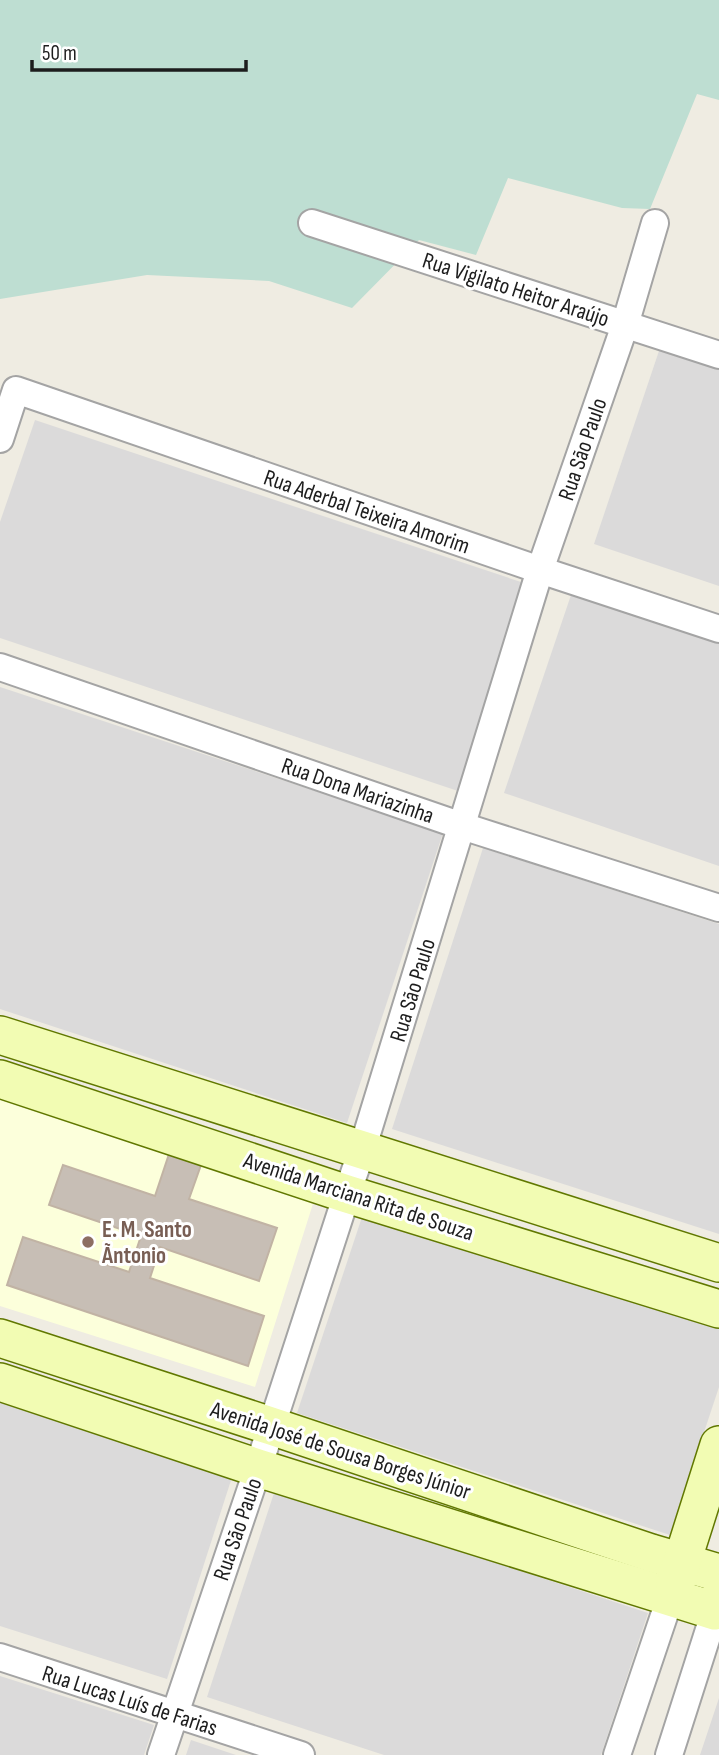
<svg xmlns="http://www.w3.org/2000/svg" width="719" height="1755" font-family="'Sofia Sans Condensed',sans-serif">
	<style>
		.residential { fill: #dbdada }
		.education { fill: #fcffdb; fill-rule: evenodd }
		.wetland { fill: #beded2 }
		.building { fill: #c7beb5; stroke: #c1b3a4; stroke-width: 2 }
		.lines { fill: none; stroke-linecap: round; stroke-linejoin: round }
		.street-casing { stroke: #a4a4a4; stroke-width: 30 }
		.secondary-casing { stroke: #617800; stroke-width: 40 }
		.street { stroke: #fff; stroke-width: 26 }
		.secondary { stroke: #f2fcb3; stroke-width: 37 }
		.education-dot { fill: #8d6e63; stroke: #fff; stroke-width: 2.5 }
		.labels { text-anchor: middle; stroke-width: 6; stroke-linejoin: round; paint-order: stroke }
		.street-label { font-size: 23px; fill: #1d1d1d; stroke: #fff }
		.education-label { font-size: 23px; font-weight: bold; fill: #785e54; stroke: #fff; text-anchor: start }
	</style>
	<rect width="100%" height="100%" fill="#efece2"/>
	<g class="residential">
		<polygon points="662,342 719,362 719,586 594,544"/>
		<polygon points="35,420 530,585 461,792 0,638 0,522"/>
		<polygon points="572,592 719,641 719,866 504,793"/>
		<polygon points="0,687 443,833 347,1123 0,1009"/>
		<polygon points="483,848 719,924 719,1234 392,1129"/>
		<polygon points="364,1211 719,1327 719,1387 670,1535 297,1413"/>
		<polygon points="0,1399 233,1474 167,1679 0,1626"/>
		<polygon points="275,1490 648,1613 601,1755 384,1755 207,1697"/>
		<polygon points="0,1676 154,1725 144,1755 0,1755"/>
		<polygon points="719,1698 719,1755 700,1755"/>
		<polygon points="191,1740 236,1755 186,1755"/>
	</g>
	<path class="education" d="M0,1091L317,1191L255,1387L0,1306ZM202,1162L189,1199L259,1280L160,1247L150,1278L7,1285L129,1272L141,1236L50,1205L63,1165L155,1196Z"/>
	<polygon class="wetland" points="0,0 719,0 719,100 697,94 650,209 622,208 508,178 476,255 419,240 352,308 269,281 147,275 0,299"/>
	<polygon class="building" points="170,1151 202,1162 189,1199 277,1228 259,1281 160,1247 150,1278 264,1316 248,1366 7,1285 23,1237 129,1272 141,1236 49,1205 63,1165 155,1196"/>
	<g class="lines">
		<g class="street-casing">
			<g id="street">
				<polyline points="312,223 719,355"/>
				<polyline points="0,439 16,390 540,570 719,629"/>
				<polyline points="0,667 462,826 719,908"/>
				<polyline points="0,1657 301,1755"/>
				<polyline points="161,1755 258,1468 347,1194 362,1150 540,570 625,325 655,223"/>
				<polyline points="617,1755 670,1598"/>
				<polyline points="669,1755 715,1611 719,1611"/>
			</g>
		</g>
		<g class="secondary-casing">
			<g id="secondary">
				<polyline points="0,1035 719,1263"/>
				<polyline points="0,1079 347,1194 719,1309"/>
				<polyline points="0,1338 271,1426 651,1553 719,1573"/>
				<polyline points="0,1382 258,1468 715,1611 719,1598"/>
				<polyline points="675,1584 719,1445"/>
			</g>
		</g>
		<use href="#street" class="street"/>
		<use href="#secondary" class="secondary"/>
	</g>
	<circle class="education-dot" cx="88" cy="1242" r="7"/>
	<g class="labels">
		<g class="street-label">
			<text transform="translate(516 289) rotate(18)" y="8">Rua Vigilato Heitor Araújo</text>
			<text transform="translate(582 449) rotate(-71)" y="8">Rua São Paulo</text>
			<text transform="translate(367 511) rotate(19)" y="8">Rua Aderbal Teixeira Amorim</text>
			<text transform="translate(358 790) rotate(19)" y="8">Rua Dona Mariazinha</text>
			<text transform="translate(412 990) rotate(-73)" y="8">Rua São Paulo</text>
			<text transform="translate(359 1196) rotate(18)" y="8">Avenida Marciana Rita de Souza</text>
			<text transform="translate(341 1450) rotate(18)" y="8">Avenida José de Sousa Borges Júnior</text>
			<text transform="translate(237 1529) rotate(-71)" y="8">Rua São Paulo</text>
			<text transform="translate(130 1700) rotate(18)" y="8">Rua Lucas Luís de Farias</text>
		</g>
		<g class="education-label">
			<text x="102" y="1237">E. M. Santo<tspan x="102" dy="26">Ãntonio</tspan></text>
		</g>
	</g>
	<path d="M32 60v10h214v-10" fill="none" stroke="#1d1d1d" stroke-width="3.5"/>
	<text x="42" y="60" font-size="21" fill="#1d1d1d" stroke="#ffffff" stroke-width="5" paint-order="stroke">50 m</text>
</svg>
